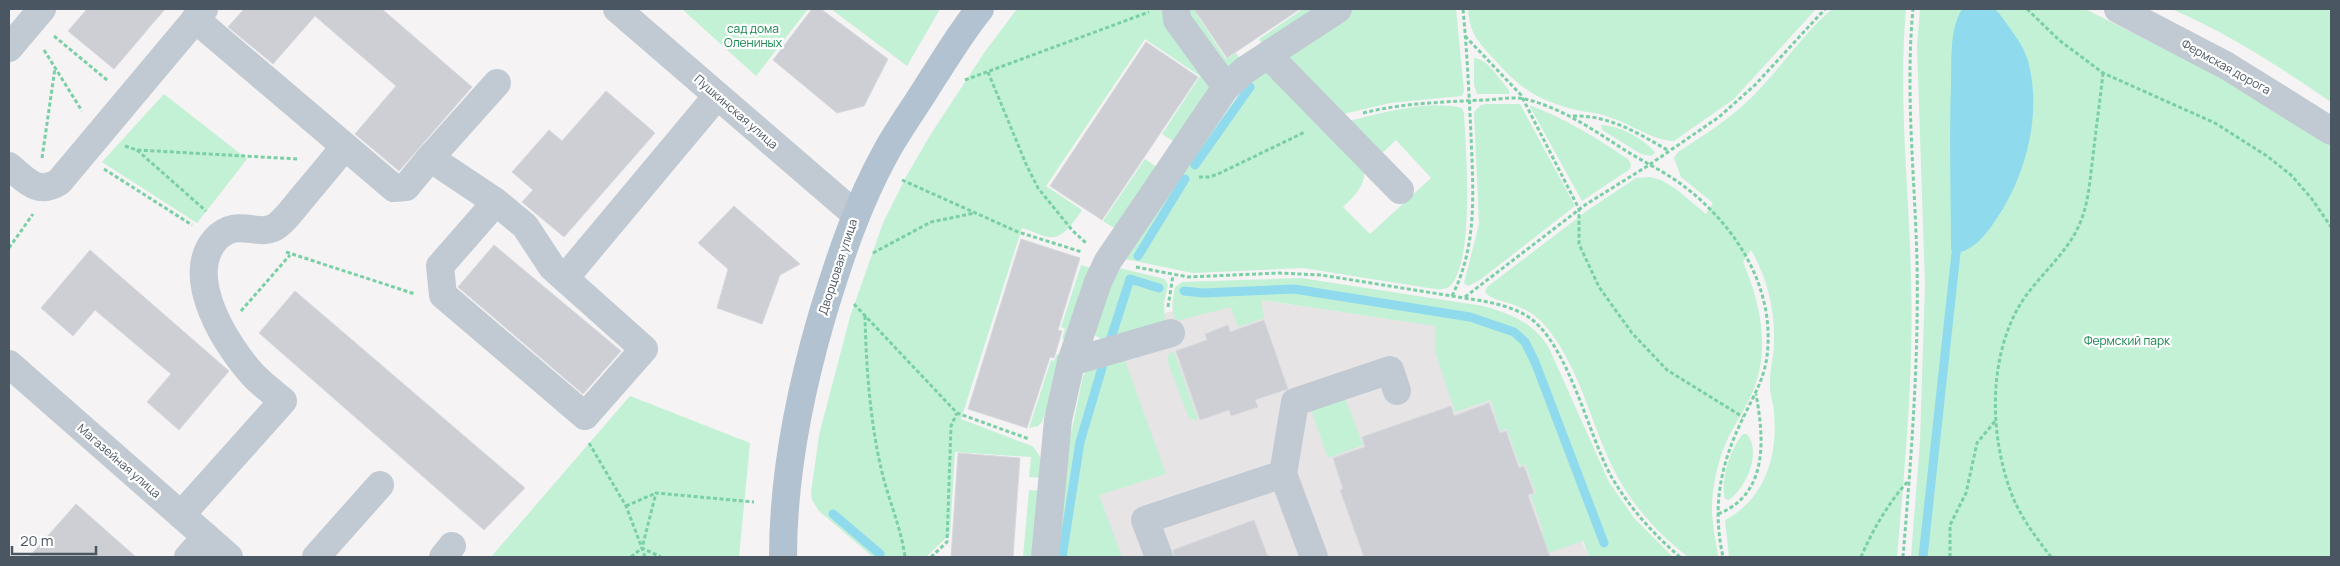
<svg xmlns="http://www.w3.org/2000/svg" width="2340" height="566" font-family="Manrope,sans-serif">
	<style>
		.education { fill: #e6e4e5 }
		.green { fill: #c3f1d5 }
		.water { fill: #90daee }
		.lines { fill: none; stroke-linecap: round; stroke-linejoin: round }
		.stream { stroke: #90daee; stroke-width: 9 }
		.building { fill: #cdcfd5; stroke: #d7d9de }
		.path { stroke: #7ad0a6; stroke-width: 3; stroke-dasharray: 4 2.5; stroke-linecap: butt }
		.minor { stroke: #c1cad2; stroke-width: 28 }
		.major { stroke: #b3c2d1; stroke-width: 28 }
		.labels { text-anchor: middle; stroke-width: 4.5; stroke-linejoin: round; paint-order: stroke }
		.park-label { font-size: 12px; fill: #17864f; stroke: #fff }
		.street-label { font-size: 12px; fill: #4a5661; stroke: #fff }
	</style>
	<rect width="100%" height="100%" fill="#f5f3f3"/>
	<polygon class="education" points="1260,300 1485,333 1589,557 1069,557 1123,355 1125,329 1168,312 1214,303"/>
	<g class="green">
		<polygon points="682,9 808,9 756,76"/>
		<polygon points="831,9 940,9 907,66"/>
		<path d="M1017,9H1168L1210,88L1176,143L1162,134L1200,76L1145,39L1046,186L1082,210C1075,220 1063,240 1049,237C1040,236 1031,230 1022,228L961,419L1032,446C1042,457 1044,464 1042,478L1029,477L1031,457L955,452L950,534L926,557H873L819,511L812,500L811,493L819,435L850,317L883,223L907,175L929,137L984,53Z"/>
		<polygon points="1187,9 1198,9 1200,12 1197,15 1226,59 1236,53 1243,63 1231,68 1224,66 1186,13"/>
		<polygon points="1303,9 1324,9 1265,49 1259,39"/>
		<polygon points="1349,9 1456,9 1464,91 1462,96 1390,103 1339,115 1288,66 1288,50"/>
		<path d="M1468,9H1816L1734,99L1674,141C1651,140 1631,124 1609,117C1596,112 1582,112 1568,108C1532,97 1518,86 1493,58C1477,40 1470,34 1468,9Z"/>
		<path d="M1832,9H1906C1898,98 1909,188 1911,277C1914,370 1905,465 1897,557H1729L1725,520C1765,499 1778,456 1774,413C1774,405 1770,396 1770,387C1769,372 1774,357 1774,342C1775,310 1767,277 1751,250L1743,262C1762,306 1771,354 1750,398C1740,418 1726,437 1720,459C1714,479 1710,503 1713,523C1714,535 1717,546 1718,557H1688C1656,532 1628,501 1611,464C1591,421 1580,372 1551,333C1543,322 1533,312 1519,307C1510,302 1492,301 1485,292L1487,287L1588,210L1636,178L1650,177L1661,180L1676,189L1706,214L1713,203L1681,177L1674,158L1678,152C1704,135 1730,119 1752,97C1780,69 1802,35 1832,9Z"/>
		<polygon points="1920,9 2085,9 2220,76 2331,145 2331,557 1911,557 1920,441 1925,284 1917,46"/>
		<path d="M2172,9H2331V102C2280,67 2229,34 2172,9Z"/>
		<path d="M1474,58C1487,58 1501,81 1509,90V94H1477L1474,85Z"/>
		<path d="M1270,72L1364,168C1366,186 1355,195 1343,207L1370,234L1431,178L1396,140L1378,157L1345,122C1378,114 1428,99 1462,108L1464,113C1466,149 1475,261 1450,286C1445,291 1436,289 1428,288L1303,268L1193,273L1120,258L1254,74Z"/>
		<polygon points="164,94 247,159 197,223 102,162"/>
		<polygon points="1486,104 1520,104 1575,206 1480,280 1468,286 1464,283 1479,224 1474,112 1481,105"/>
		<path d="M1529,105C1565,118 1596,138 1628,159L1631,164L1630,169L1582,201Z"/>
		<path d="M1601,125C1620,125 1643,139 1655,152L1652,156L1641,154L1602,130Z"/>
		<polygon points="1145,159 1159,169 1116,229 1103,221"/>
		<polygon points="1081,265 1092,268 1069,340 1062,339 1065,329 1061,327"/>
		<path d="M1115,267L1165,279L1168,285L1164,303L1165,323C1144,331 1110,353 1091,332Z"/>
		<path d="M1301,278L1483,306C1511,314 1533,322 1549,348L1609,482L1634,518L1673,557H1589L1583,541L1545,554L1537,534L1543,531L1531,496L1536,493L1525,464L1520,466L1507,429L1500,431L1491,400L1455,412L1435,351V326L1261,300L1264,318L1238,327L1231,307L1180,320H1176C1170,309 1173,298 1175,287L1182,282Z"/>
		<polygon points="1171,352 1174,352 1198,420 1190,419 1188,416 1167,360 1168,356"/>
		<polygon points="1057,354 1064,357 1042,422 1038,426 1029,428 1051,360 1054,361"/>
		<polygon points="1123,355 1166,474 1099,495 1122,557 1055,557 1069,443 1083,376 1087,370"/>
		<polygon points="630,396 750,443 739,557 491,557"/>
		<polygon points="1345,398 1363,445 1328,458 1311,410"/>
		<path d="M1743,434H1747C1762,453 1746,487 1729,500L1725,499C1720,480 1730,449 1743,434Z"/>
		<polygon points="1029,490 1041,491 1035,557 1023,557"/>
	</g>
	<path class="water" d="M1962,9H1995L1999,13C2009,28 2023,43 2028,61C2043,115 2025,180 1993,224C1984,237 1972,251 1956,253L1951,250C1951,195 1949,139 1951,84C1952,59 1949,31 1962,9Z"/>
	<g class="lines">
		<g class="stream">
			<polyline points="1195,165 1250,87"/>
			<polyline points="1138,256 1185,179"/>
			<polyline points="1184,291 1203,293 1294,289 1470,317 1514,332 1525,342 1535,362 1604,543"/>
			<polyline points="1110,341 1130,279 1159,288"/>
			<polyline points="833,514 880,554"/>
			<polyline points="1062,557 1080,442 1102,368"/>
			<polyline points="1923,557 1956,253"/>
		</g>
	</g>
	<g class="building">
		<polygon points="87,9 165,9 114,69 68,31"/>
		<polygon points="244,9 382,9 472,87 399,171 355,134 396,86 315,16 273,64 228,27"/>
		<polygon points="812,9 821,9 888,59 864,106 837,113 773,60"/>
		<polygon points="1194,9 1300,9 1227,58"/>
		<polygon points="1146,42 1198,77 1102,220 1050,186"/>
		<polygon points="606,91 655,133 564,237 522,202 533,190 512,172 549,130 562,141"/>
		<polygon points="734,206 800,264 780,275 762,324 717,308 728,269 698,243"/>
		<polygon points="1021,239 1080,258 1058,330 1062,331 1054,358 1050,357 1027,428 968,409"/>
		<polygon points="494,245 621,351 583,394 458,287"/>
		<polygon points="90,250 229,371 179,430 147,402 171,374 95,310 73,336 41,308"/>
		<polygon points="295,291 525,488 484,530 259,333"/>
		<polygon points="1264,320 1288,389 1255,400 1258,407 1231,416 1229,410 1200,420 1176,351 1207,340 1205,334 1228,325 1230,332"/>
		<polygon points="1489,403 1500,433 1506,431 1519,468 1524,466 1534,493 1528,495 1550,557 1364,557 1340,490 1343,489 1333,458 1365,447 1362,437 1451,406 1454,416"/>
		<polygon points="958,453 1020,458 1013,557 951,557"/>
		<polygon points="76,504 136,557 29,557"/>
		<polygon points="1254,520 1268,557 1174,557 1173,550"/>
	</g>
	<g class="lines">
		<g class="path">
			<polyline points="2027,9 2059,40 2103,73 2215,123 2267,156 2291,175 2312,199 2331,227"/>
			<polyline points="54,36 107,80"/>
			<polyline points="1465,36 1521,95 1579,209 1579,244 1599,287 1632,333 1667,370 1743,417"/>
			<polyline points="44,50 82,111"/>
			<polyline points="988,72 1026,164 1038,188 1072,230 1086,243"/>
			<polyline points="965,80 1149,12"/>
			<path d="M1363,113C1403,103 1443,102 1484,100C1496,100 1513,96 1525,99C1562,108 1592,129 1623,149C1642,161 1663,171 1681,184C1731,221 1771,279 1768,344C1767,375 1756,391 1743,418C1720,465 1712,506 1723,557"/>
			<path d="M1573,116C1609,115 1638,133 1669,151"/>
			<polyline points="125,146 137,150 298,159"/>
			<polyline points="137,150 206,211"/>
			<polyline points="42,158 55,68"/>
			<polyline points="104,169 192,225"/>
			<polyline points="1199,177 1209,177 1218,174 1305,132"/>
			<polyline points="902,180 1018,232 1082,252"/>
			<polyline points="9,248 33,214"/>
			<polyline points="286,252 415,294"/>
			<polyline points="873,253 931,222 975,213"/>
			<path d="M1136,267L1188,277L1279,273L1321,275L1483,301C1498,304 1514,308 1527,316C1568,342 1588,434 1611,476C1629,507 1653,534 1680,557"/>
			<path d="M1452,296C1478,245 1473,190 1471,135C1469,93 1467,51 1463,9"/>
			<polyline points="1465,297 1585,205 1649,165 1719,117 1755,85 1825,9"/>
			<polyline points="854,304 957,413 1029,439"/>
			<polyline points="1168,307 1173,275"/>
			<polyline points="241,311 290,255"/>
			<path d="M865,316C866,364 870,421 881,468C888,499 901,527 905,557"/>
			<polyline points="589,443 626,506 642,548 661,557"/>
			<polyline points="626,506 656,493"/>
			<path d="M1718,514C1769,494 1764,438 1756,394"/>
			<polyline points="631,557 642,548"/>
			<polyline points="645,557 642,548 656,493 754,502"/>
			<polyline points="931,557 947,542 951,426 957,413"/>
			<path d="M1861,557C1873,529 1889,502 1909,480"/>
			<path d="M1903,557C1911,459 1919,361 1917,262C1915,178 1905,93 1913,9"/>
			<polyline points="1950,557 1950,525 1966,493 1977,443 1996,420"/>
			<path d="M2051,557C2037,539 2023,520 2014,500C1990,442 1987,364 2018,308C2035,278 2067,255 2080,223C2089,202 2090,178 2093,156C2096,128 2100,101 2103,73"/>
		</g>
		<g class="minor">
			<polyline points="617,9 856,215"/>
			<polyline points="1176,9 1177,20 1226,87"/>
			<polyline points="2118,9 2227,66 2331,131"/>
			<polyline points="195,19 394,188 406,187 430,158"/>
			<polyline points="9,48 42,9"/>
			<polyline points="1268,55 1400,190"/>
			<path d="M9,166C25,179 37,196 59,182L204,9"/>
			<polyline points="496,202 440,266 443,295 585,416 644,349 552,267 525,226 496,202 430,158 497,83"/>
			<polyline points="565,278 717,96"/>
			<polyline points="1071,362 1171,333"/>
			<polyline points="9,364 229,557"/>
			<polyline points="1283,474 1295,402 1390,370 1397,391"/>
			<path d="M181,515L283,401C273,393 263,385 254,376C227,347 183,278 215,240C237,215 260,240 278,225C288,217 295,206 303,197C317,180 331,164 344,147"/>
			<polyline points="188,557 206,537"/>
			<polyline points="316,557 380,485"/>
			<polyline points="443,557 452,546"/>
			<polyline points="1045,557 1058,420 1071,362 1098,282 1108,261 1226,87 1245,70 1338,9"/>
			<polyline points="1159,557 1145,520 1283,474 1314,557"/>
		</g>
		<path class="major" d="M783,557C783,475 799,395 822,316C839,260 857,205 885,154C898,130 915,107 929,84C946,58 961,32 980,9"/>
	</g>
	<g class="labels">
		<g class="park-label">
			<text x="753" y="33">сад дома<tspan x="753" dy="14">Олениных</tspan></text>
			<text x="2127" y="345">Фермский парк</text>
		</g>
		<g class="street-label">
			<text transform="translate(2226 67) rotate(29)" y="4">Фермская дорога</text>
			<text transform="translate(736 112) rotate(41)" y="4">Пушкинская улица</text>
			<text transform="translate(838 267) rotate(-72)" y="4">Дворцовая улица</text>
			<text transform="translate(119 461) rotate(41)" y="4">Магазейная улица</text>
		</g>
	</g>
	<rect width="2340" height="566" fill="none" stroke="#4a5661" stroke-width="20"/>
	<path d="M12 546v8h84v-8" fill="none" stroke="#4a5661" stroke-width="2.5"/>
	<text x="20" y="546" font-size="15" fill="#4a5661" stroke="#ffffff" stroke-width="4" paint-order="stroke">20 m</text>
</svg>
